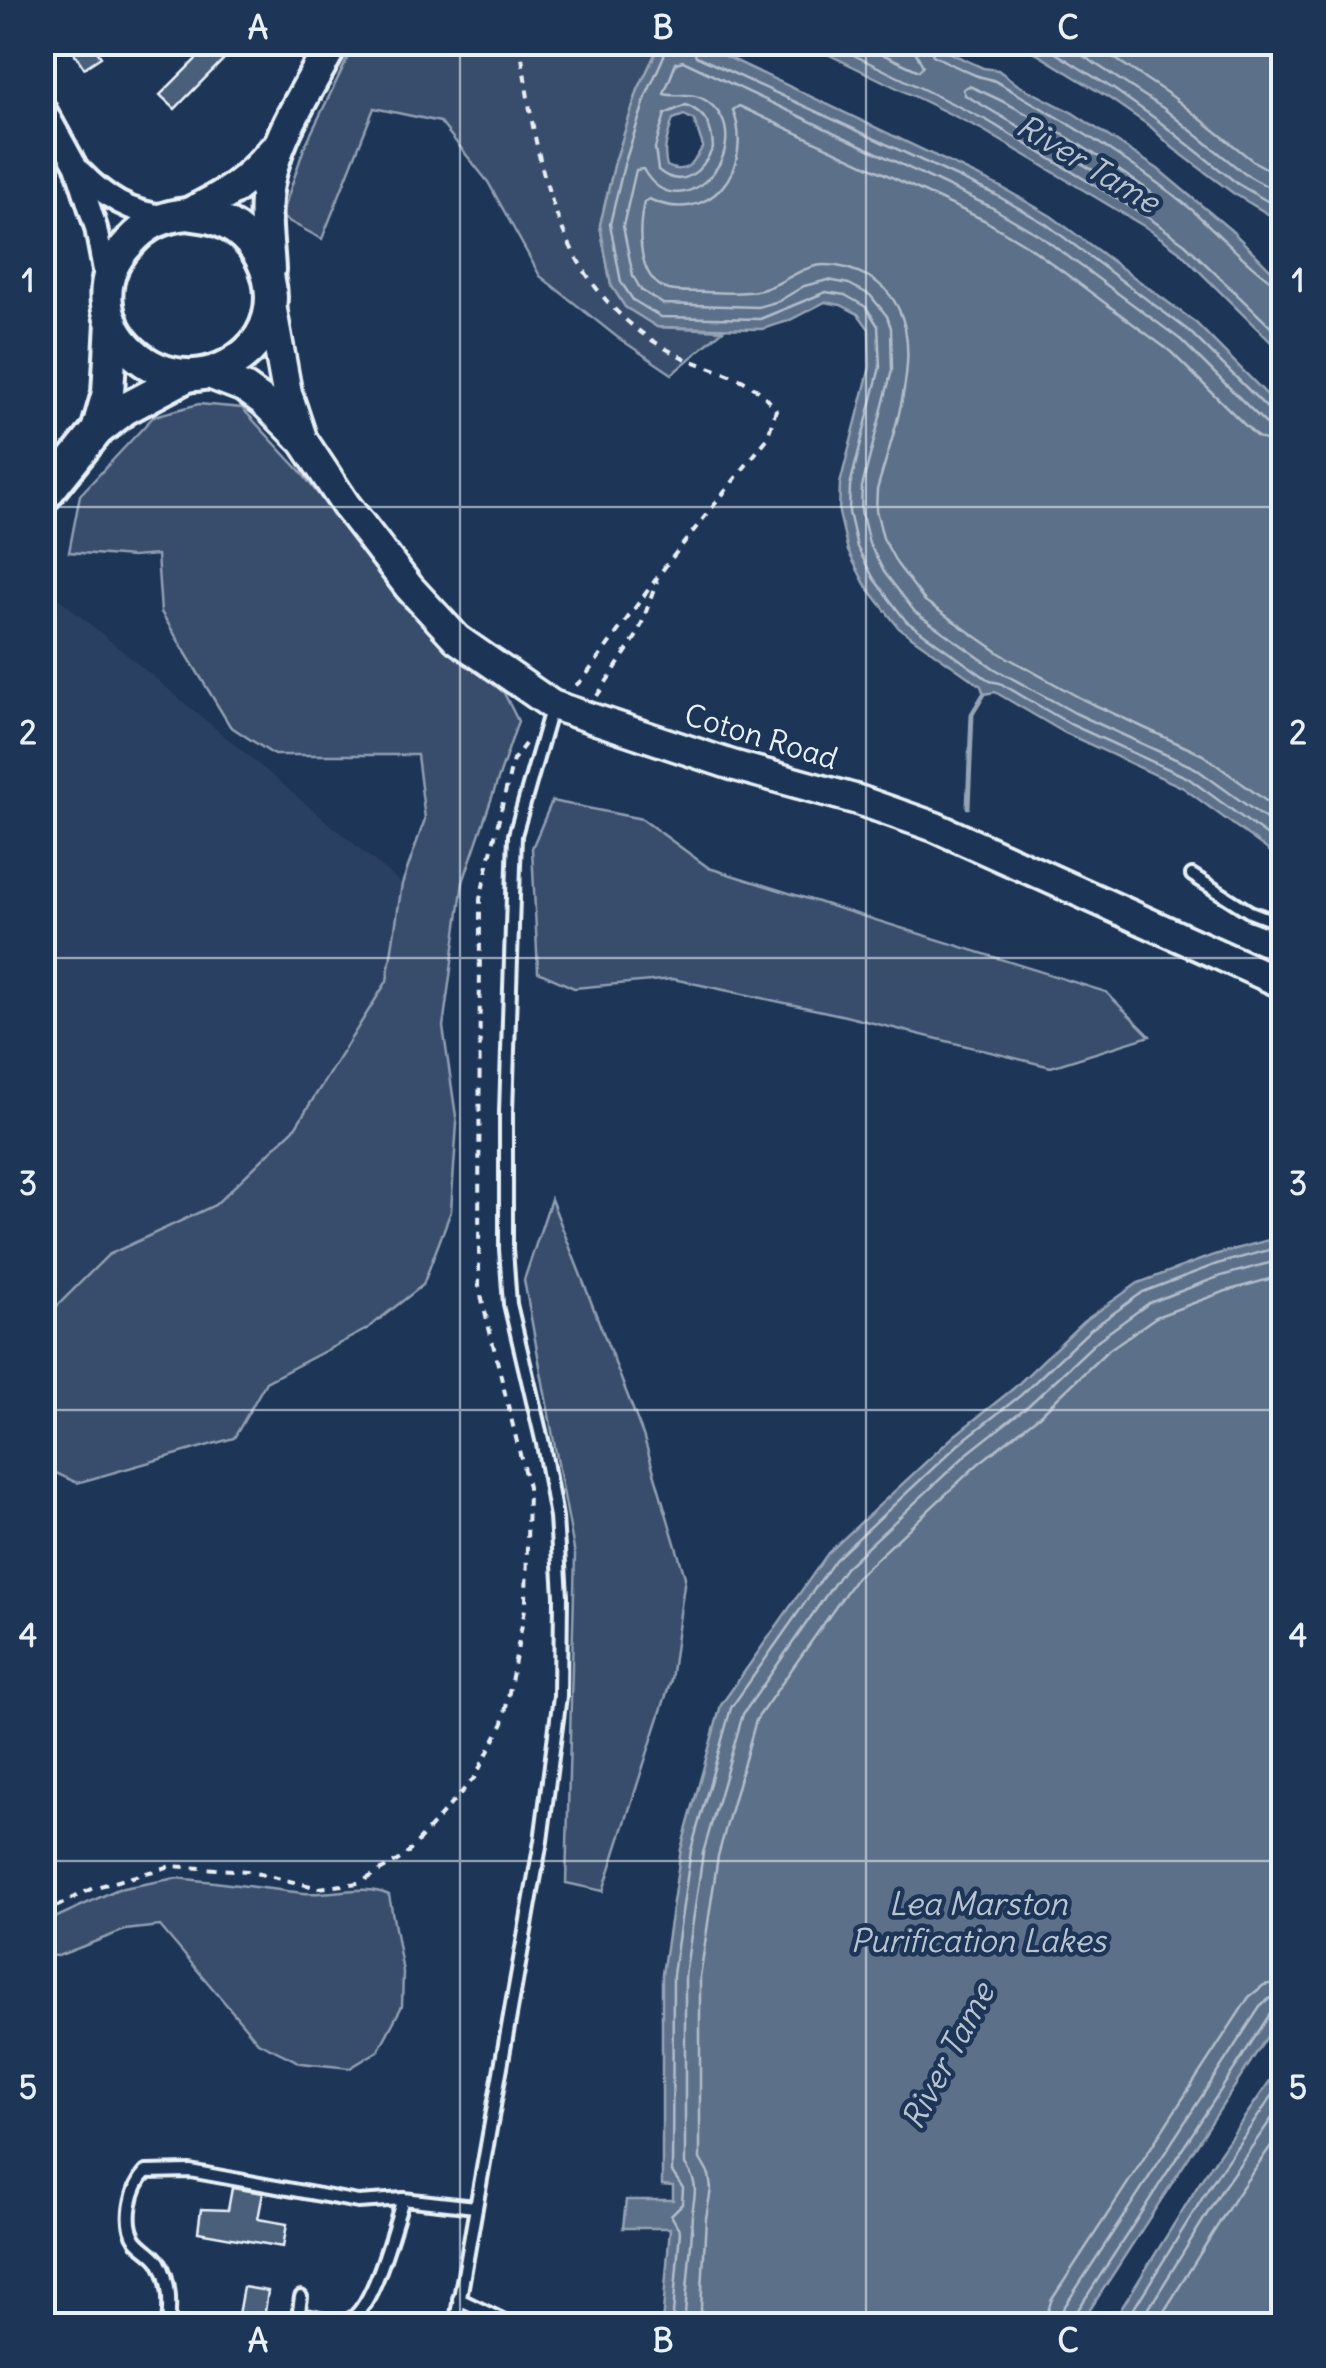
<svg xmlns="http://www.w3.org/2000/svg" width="1326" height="2368" font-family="Delius,sans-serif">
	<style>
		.built { fill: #2a4162 }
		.green { fill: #374d6c; stroke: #909fb2; stroke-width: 2.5 }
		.water { fill: #5d7089; stroke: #95a4b5; stroke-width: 2.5; fill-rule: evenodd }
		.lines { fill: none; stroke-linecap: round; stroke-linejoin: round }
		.shore { stroke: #b0bdcc; stroke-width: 2.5 }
		.stream { stroke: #95a4b5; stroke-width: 5 }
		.building { fill: #495e7a; stroke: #e8f1f8; stroke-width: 2.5 }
		.lane-casing { stroke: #e8f1f8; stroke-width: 18 }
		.street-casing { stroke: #e8f1f8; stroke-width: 28 }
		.secondary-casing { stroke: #e8f1f8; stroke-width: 35 }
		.primary-casing { stroke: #e8f1f8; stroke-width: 38 }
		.path { stroke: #e8f1f8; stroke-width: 4; stroke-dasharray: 8 8; stroke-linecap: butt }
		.lane { stroke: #1d3557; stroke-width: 10 }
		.street { stroke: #1d3557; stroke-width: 20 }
		.secondary { stroke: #1d3557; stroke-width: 28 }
		.primary { stroke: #1d3557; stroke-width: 30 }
		.grid { fill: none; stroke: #e8f1f8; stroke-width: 2.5; stroke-opacity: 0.55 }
		.labels { text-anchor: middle; stroke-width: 9; stroke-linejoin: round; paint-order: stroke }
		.street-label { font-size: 30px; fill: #e8f1f8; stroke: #1d3557 }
		.water-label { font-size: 32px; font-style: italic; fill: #b7c4d1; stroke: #1d3557 }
		.neatline { fill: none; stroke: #e8f1f8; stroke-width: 4 }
		.grid-label { font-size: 32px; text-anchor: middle; font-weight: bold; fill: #e8f1f8 }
	</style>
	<rect width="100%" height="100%" fill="#1d3557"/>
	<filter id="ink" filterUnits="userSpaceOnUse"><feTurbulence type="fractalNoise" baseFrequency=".01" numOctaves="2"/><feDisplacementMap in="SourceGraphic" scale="20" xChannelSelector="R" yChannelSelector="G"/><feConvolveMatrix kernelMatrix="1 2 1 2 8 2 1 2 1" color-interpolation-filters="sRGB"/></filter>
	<g filter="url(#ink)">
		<polygon class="built" points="43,585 402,884 387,981 295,1128 215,1205 109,1255 43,1320"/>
		<g class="green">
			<polygon points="355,43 665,43 658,48 638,90 615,162 600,225 611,285 657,327 723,330 672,374 617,337 540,276 488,182 440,122 374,108 322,239 281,217 304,148"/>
			<polygon points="199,404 242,408 302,473 401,604 504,693 518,721 463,882 443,1027 457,1123 451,1211 423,1285 367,1329 266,1382 234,1438 77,1483 43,1467 43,1320 108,1255 215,1205 295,1128 387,981 402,884 425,819 417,755 274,755 230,726 161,612 157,555 132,557 69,552 80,495 154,416"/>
			<polygon points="552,801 642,819 709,868 1106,992 1150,1036 1051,1067 841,1015 673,979 574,988 538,972 532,848"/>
			<polygon points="551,1199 643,1435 685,1577 671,1680 603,1891 566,1883 575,1555 524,1280"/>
			<path d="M176,1878C219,1882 261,1888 303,1893C333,1896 362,1883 389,1895L403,1972L402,2006L378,2051L350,2068L301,2063L258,2042L160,1926L125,1930L58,1956L43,1955V1927L46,1922L118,1889Z"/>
		</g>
		<g class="water">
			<path d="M665,42L690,43L713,50L1001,187L1051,216L1196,323L1283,411V861L1182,787L1065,733L995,692L984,694L981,686L899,628L865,584L848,551L839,513L840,484L870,367L869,329L858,314L841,305L825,302L788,321L762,329L657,327L625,307L611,285L600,225L615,162L638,90L658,48ZM684,115L694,120L703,146C695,161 686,176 667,166C662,150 668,135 673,119Z"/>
			<polygon points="805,43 928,43 983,68 998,70 1018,85 1073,113 1158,169 1232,231 1283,282 1283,354 1179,251 1147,228 983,130"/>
			<polygon points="1019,43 1283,43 1283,223 1233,193 1173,148 1151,127 1109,98"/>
			<polygon points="1283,1236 1283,2012 1080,2325 662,2325 670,2228 623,2228 626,2200 673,2200 673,2186 662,2185 662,1974 681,1849 721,1705 828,1553 954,1436 1014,1388 1083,1322 1138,1283 1214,1255"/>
			<polygon points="1283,2062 1283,2325 1111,2325 1204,2176"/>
		</g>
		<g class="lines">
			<g class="shore">
				<polyline points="670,42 647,94 624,165 610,224 621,282 633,300 661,317 760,319 826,292 845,295 866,307 878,326 880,367 850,486 849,512 857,547 874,579 906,621 990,681 1000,683 1070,724 1188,778 1284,848"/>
				<polyline points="690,42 696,56 996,195 1046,224 1189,331 1272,413 1284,417"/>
				<polyline points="827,42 988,121 1152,220 1185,244 1284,340"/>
				<polyline points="856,42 919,71 923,66 916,53 915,42"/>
				<path d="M927,42L933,55C946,62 961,69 975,75C982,78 990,78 997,82C1064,121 1130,159 1191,209C1207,223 1270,287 1284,288"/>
				<polyline points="1038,42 1115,90 1156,119 1238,184 1284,211"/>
				<polyline points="1062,42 1163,108 1245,174 1284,196"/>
				<polyline points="1090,42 1173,97 1253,161 1284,178"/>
				<path d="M969,86C1031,112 1088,149 1144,187L1155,196L1156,202L1149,203L965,95L963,89Z"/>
				<path d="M686,105C706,113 712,127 713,148C702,171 683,191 658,170L655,148L665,114Z"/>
				<path d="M1284,429L1266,424L1181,340L1039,235L991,207L683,61L676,63L664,94C678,98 692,90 708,102C763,144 680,236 643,169L636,170L623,226L633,276L641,290L663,304L758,307L779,301L804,286L828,280L849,284L870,295L887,316L891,328L892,370L862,487L861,511L869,543L884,572L915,612L995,669L1075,713L1195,768L1284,832"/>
				<path d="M1284,444L1270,443L1256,436L1171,352L1031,248L984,220L739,106L733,110C755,168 710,228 649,199L644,202C638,229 636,280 669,290C681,293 696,291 708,292C725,293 745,294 761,290C783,285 801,265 825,265C841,265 855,270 869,277C940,318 894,428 877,490L876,510L883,538L897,564L925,601L1001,654L1082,699L1203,755L1284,814"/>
				<polyline points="672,2326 680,2231 671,2215 682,2204 683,2188 672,2172 673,1975 691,1850 731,1708 835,1560 960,1443 1021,1395 1090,1330 1143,1292 1217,1264 1284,1246"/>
				<path d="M684,2326L692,2231C688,2204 705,2191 685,2165V1976L703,1853L743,1714L845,1568L968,1453L1029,1405L1098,1340L1149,1303L1221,1276L1284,1259"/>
				<polyline points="700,2326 706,2218 711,2189 709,2175 700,2159 700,1977 718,1856 756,1720 856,1578 978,1464 1039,1416 1107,1351 1156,1317 1226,1291 1284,1275"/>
				<polyline points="1044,2326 1051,2301 1249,1997 1264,1985 1284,1981"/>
				<polyline points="1060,2326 1063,2309 1260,2007 1270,1998 1284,1996"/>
				<polyline points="1072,2326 1074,2316 1270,2014 1284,2009"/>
				<polyline points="1123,2326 1213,2181 1284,2079"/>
				<polyline points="1138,2326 1223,2188 1284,2101"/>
				<polyline points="1155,2326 1236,2196 1284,2127"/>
			</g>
			<polyline class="stream" points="968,807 972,714 984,694"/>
		</g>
		<g class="building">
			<polygon points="67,42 91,42 101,57 84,68"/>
			<polygon points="211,44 225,58 175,109 160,95"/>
			<polygon points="232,2188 263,2193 258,2219 287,2224 283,2247 198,2232 201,2209 228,2210"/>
			<polygon points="243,2287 268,2291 263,2326 236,2326"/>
		</g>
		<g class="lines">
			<g class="lane-casing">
				<g id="lane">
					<polyline points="1192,875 1250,912 1284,925"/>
					<polyline points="459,2299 515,2326"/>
					<path d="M298,2314C313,2317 332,2324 346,2321C373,2314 394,2225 403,2199"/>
					<path d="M168,2326C170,2304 171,2282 159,2262C153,2253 142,2248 136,2240C123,2221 132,2186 146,2172L190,2171L358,2202L403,2199L475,2207"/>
					<polyline points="297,2326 301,2297"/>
					<polyline points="455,2326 541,1841 560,1696 561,1596 556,1517 543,1444 510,1304 506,1249 506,1112 515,835 552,706"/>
				</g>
			</g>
			<g class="street-casing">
				<g id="street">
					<polyline points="42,104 76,166 96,228 106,281"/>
					<path d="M80,171C106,198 129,213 167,216"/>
				</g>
			</g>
			<g class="secondary-casing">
				<g id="secondary">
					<polyline points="272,310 287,393 301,435"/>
					<polyline points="211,375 245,388 263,401 304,442 345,504 409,587 457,639 552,705 732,765 858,800 935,827 1284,984"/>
				</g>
			</g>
			<g class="primary-casing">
				<g id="primary">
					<path d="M188,214C198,216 209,216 218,220C271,240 290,312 248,351C170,423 58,318 129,243C146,224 163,216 188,214Z"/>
					<path d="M188,214C226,196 246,183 273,151"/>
					<path d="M269,270C268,247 264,222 266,199C270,144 308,90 333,42"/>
					<polyline points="97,431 108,393 112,322"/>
					<polyline points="42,499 97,431 125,409 187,376"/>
				</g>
			</g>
			<g class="path">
				<path d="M520,42C536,161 555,290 672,352C711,373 749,371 776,410L767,439L667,564L584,678L573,688"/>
				<polyline points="42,64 52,87"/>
				<polyline points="597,696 638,634 657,581"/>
				<polyline points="42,1914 93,1888 171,1866 247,1871 319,1888 359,1883 404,1857 475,1777 503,1723 526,1604 528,1487 479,1287 480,899 513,760 525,744"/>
			</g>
			<use href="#lane" class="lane"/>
			<use href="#street" class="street"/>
			<use href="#secondary" class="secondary"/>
			<use href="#primary" class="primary"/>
		</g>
	</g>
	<path class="grid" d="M460,42V2326M866,42V2326M42,507H1284M42,958H1284M42,1410H1284M42,1861H1284"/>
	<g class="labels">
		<g class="street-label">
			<text transform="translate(761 737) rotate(17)" y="10">Coton Road</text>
		</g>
		<g class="water-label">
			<text transform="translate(1088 164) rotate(31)" y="11">River Tame</text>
			<text x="978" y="1915">Lea Marston<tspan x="978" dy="37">Purification Lakes</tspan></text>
			<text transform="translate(948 2056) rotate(-62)" y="11">River Tame</text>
		</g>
	</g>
	<rect width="1326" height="2368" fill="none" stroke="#1d3557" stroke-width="110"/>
	<rect x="55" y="55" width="1216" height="2258" class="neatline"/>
	<g class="grid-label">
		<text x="258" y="39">A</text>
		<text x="663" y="39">B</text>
		<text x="1068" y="39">C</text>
		<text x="28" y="292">1</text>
		<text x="1298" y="292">1</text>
		<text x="28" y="744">2</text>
		<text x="1298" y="744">2</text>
		<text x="28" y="1195">3</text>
		<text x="1298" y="1195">3</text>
		<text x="28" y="1647">4</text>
		<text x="1298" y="1647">4</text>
		<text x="28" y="2099">5</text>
		<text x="1298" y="2099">5</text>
		<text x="258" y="2352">A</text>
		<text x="663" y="2352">B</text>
		<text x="1068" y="2352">C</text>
	</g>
</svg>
